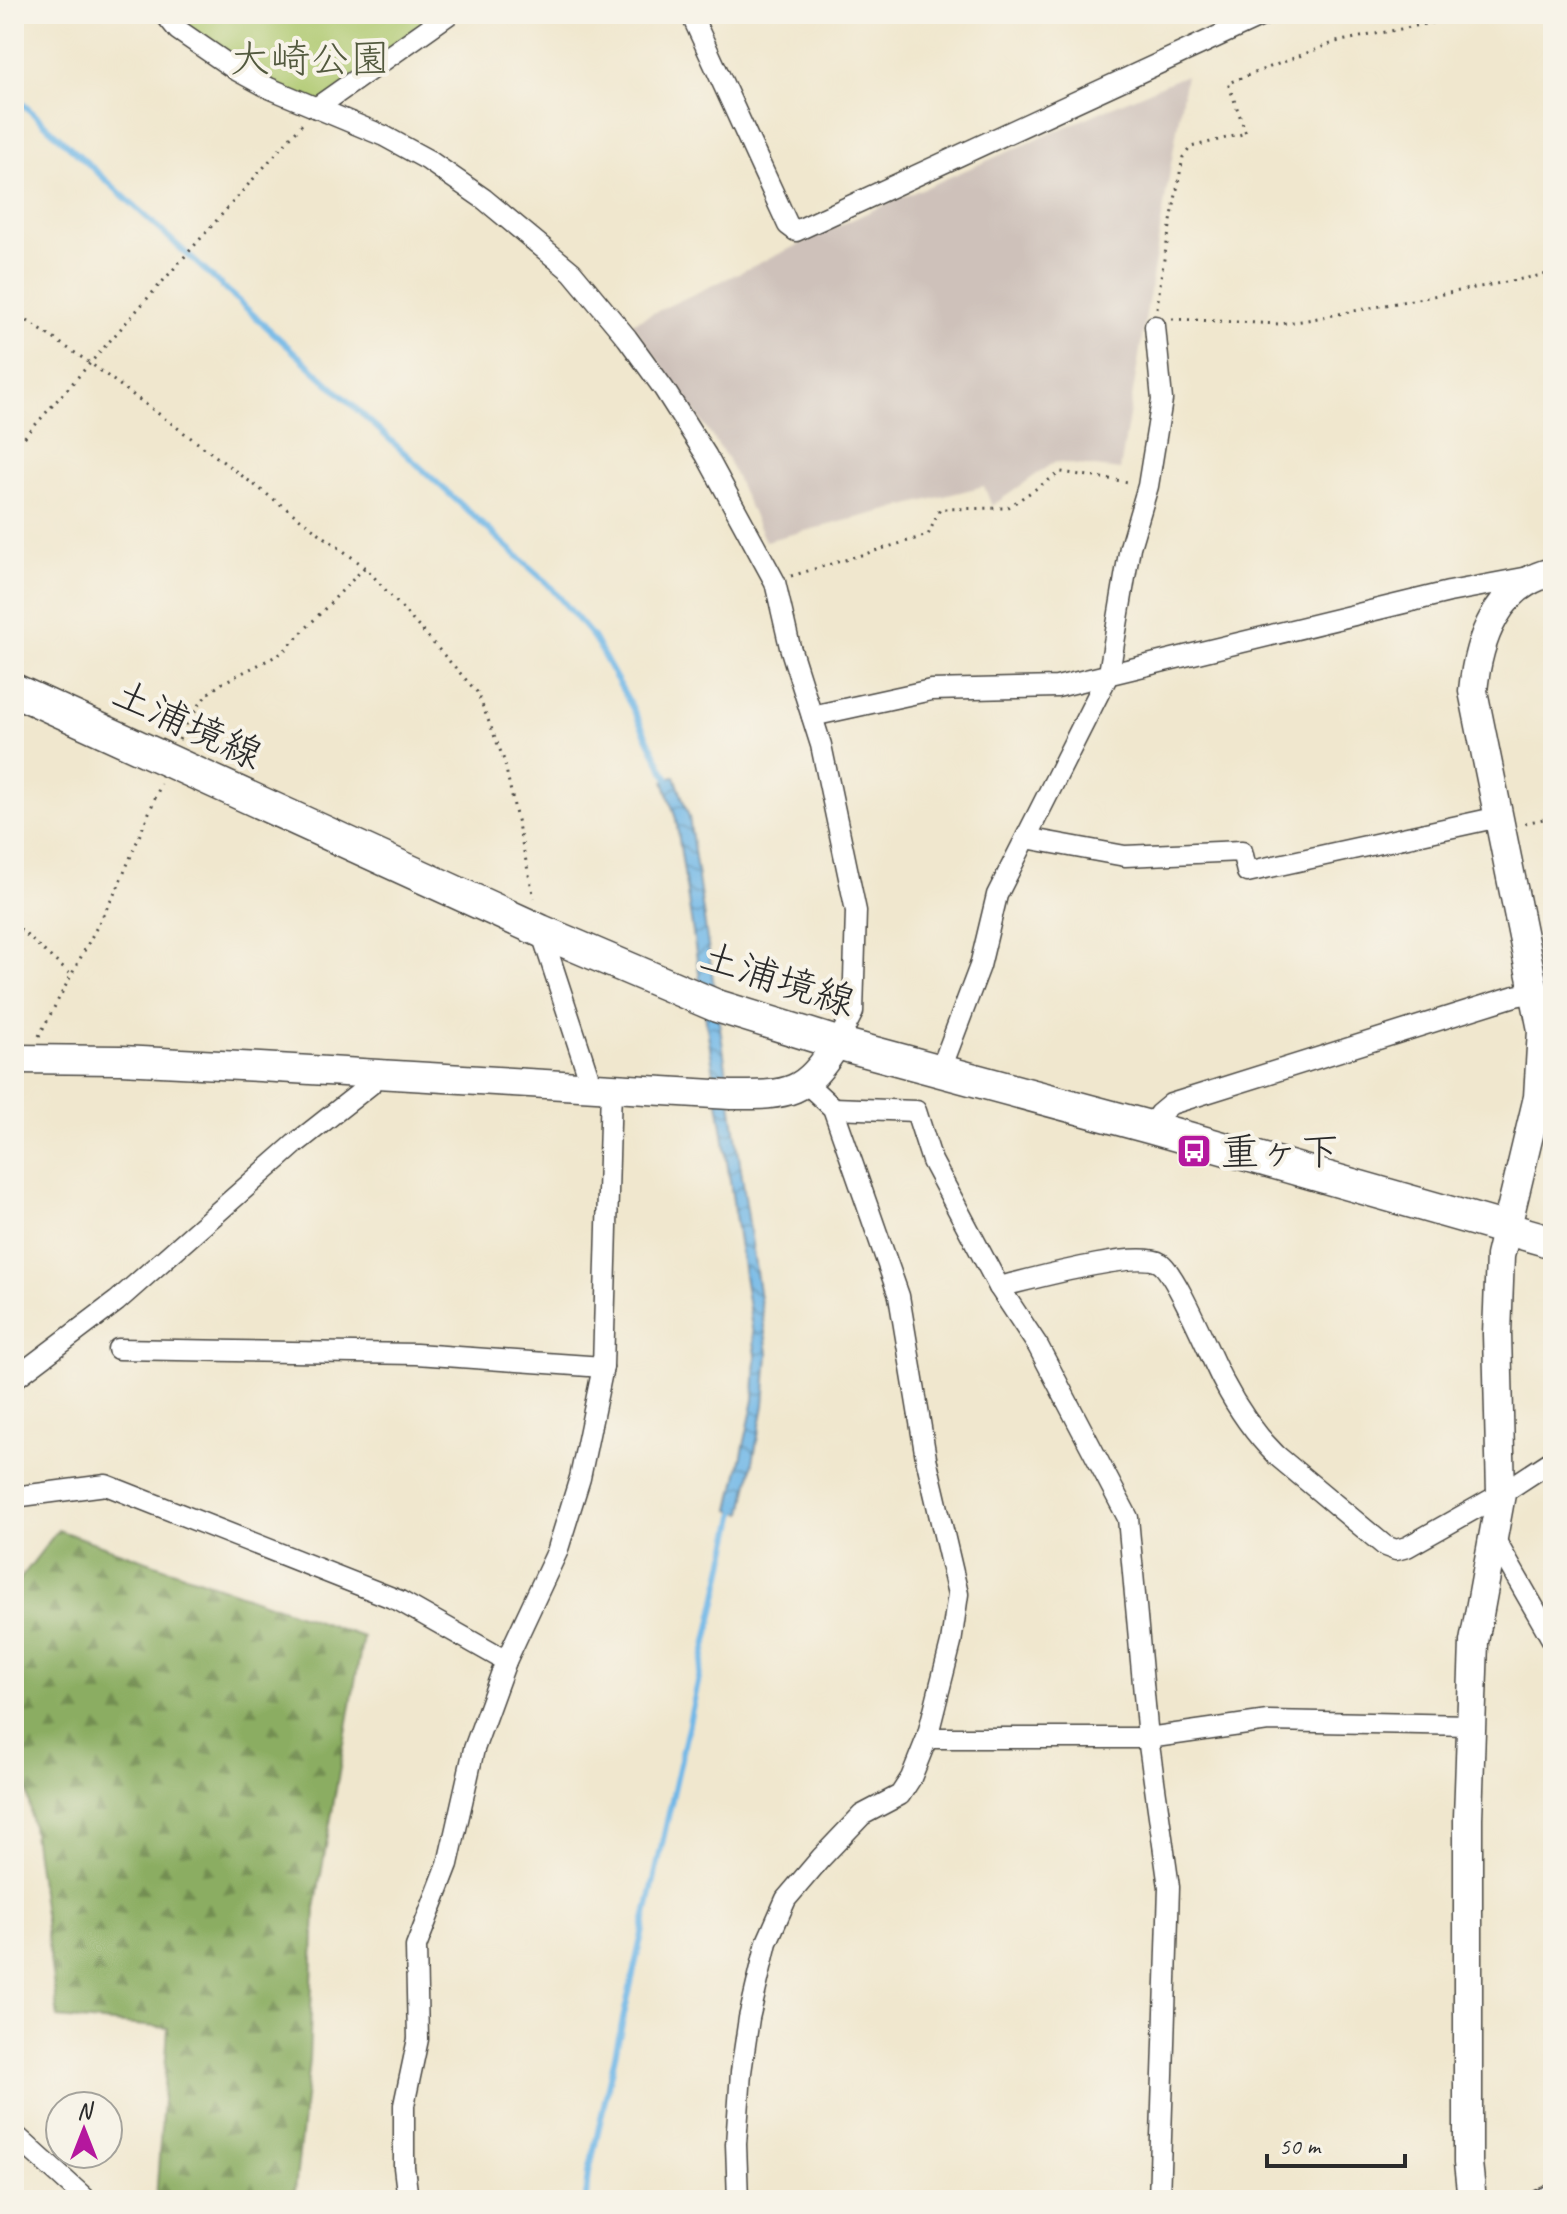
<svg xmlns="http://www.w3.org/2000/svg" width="1567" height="2214" font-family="Caveat,'Klee One',sans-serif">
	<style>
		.industrial { fill: #cec1ba }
		.green { fill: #afc96f; stroke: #6d7a4d; stroke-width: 2 }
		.forest { fill: url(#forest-firs); stroke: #5b6c46; stroke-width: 2 }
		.water { fill: url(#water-waves); stroke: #4e7189; stroke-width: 2 }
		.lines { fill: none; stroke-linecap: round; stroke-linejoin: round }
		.stream { stroke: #70b7e7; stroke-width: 6 }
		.street-casing { stroke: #494743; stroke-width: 23 }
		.secondary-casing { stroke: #494743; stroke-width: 31 }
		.primary-casing { stroke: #494743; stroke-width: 35 }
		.path { stroke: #494743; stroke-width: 3; stroke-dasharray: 2 6; stroke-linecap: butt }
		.street { stroke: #fff; stroke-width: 20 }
		.secondary { stroke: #fff; stroke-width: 28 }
		.primary { stroke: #fff; stroke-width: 32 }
		.labels { text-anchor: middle; stroke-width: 8; stroke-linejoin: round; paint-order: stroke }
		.park-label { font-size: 40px; fill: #535a3f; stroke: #f7f3e8 }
		.street-label { font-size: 40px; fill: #2b2b2b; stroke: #f7f3e8 }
		.poi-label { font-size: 40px; fill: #2b2b2b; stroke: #f7f3e8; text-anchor: start }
	</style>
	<defs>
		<pattern id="forest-firs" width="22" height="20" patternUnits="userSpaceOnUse" patternTransform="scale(2)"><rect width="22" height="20" fill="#8bad62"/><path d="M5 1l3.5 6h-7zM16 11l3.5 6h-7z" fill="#728d51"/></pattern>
		<pattern id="water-waves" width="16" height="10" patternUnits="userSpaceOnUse" patternTransform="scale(2)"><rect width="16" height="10" fill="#70b7e7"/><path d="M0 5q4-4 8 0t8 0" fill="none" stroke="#5c95bb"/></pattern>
	</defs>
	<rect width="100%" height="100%" fill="#f7f3e8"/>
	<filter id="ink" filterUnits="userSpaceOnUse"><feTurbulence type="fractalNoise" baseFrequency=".0125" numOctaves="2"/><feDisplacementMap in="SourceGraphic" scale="16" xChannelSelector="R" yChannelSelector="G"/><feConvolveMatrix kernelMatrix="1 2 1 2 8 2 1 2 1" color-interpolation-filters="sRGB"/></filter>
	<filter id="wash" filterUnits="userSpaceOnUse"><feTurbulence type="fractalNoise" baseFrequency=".006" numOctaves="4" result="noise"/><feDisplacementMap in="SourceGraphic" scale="32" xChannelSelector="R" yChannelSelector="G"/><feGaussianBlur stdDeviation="1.8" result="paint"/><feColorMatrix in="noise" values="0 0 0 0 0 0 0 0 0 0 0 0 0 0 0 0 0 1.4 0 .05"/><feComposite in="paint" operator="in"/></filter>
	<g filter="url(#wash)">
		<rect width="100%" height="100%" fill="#f0e7ce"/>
		<polygon class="industrial" points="1186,75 1120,470 1054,462 992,506 984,486 765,541 727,458 632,323 875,209"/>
		<polygon class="green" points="165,14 449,14 316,108"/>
		<polygon class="forest" points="58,1530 363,1637 315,1908 309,2060 294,2200 156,2200 168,2028 58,2018 14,1692 14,1587"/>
		<polygon class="water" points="675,776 689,817 768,1353 764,1405 743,1513 730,1510 754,1400 756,1355 676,819 664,781"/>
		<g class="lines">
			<g class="stream">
				<polyline points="14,96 548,584 593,637 632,707 671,785"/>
				<polyline points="586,2200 587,2181 737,1507"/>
			</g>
		</g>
	</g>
	<g filter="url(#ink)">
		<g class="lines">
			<g class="street-casing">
				<g id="street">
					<polyline points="165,14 178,30 236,70 269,88 384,136 428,160 484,199 572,272 627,338 664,389 706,455 775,582 790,647 821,745 856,911 853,1012 837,1043"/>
					<polyline points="691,14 788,225 796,231 1266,14"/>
					<polyline points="316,108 449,14"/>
					<polyline points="812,716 931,690 1057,687 1449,592 1529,577"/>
					<polyline points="1026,838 1125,856 1242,851 1247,872 1499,817"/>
					<polyline points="541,931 588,1075 588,1086"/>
					<polyline points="941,1069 980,966 997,895 1109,673 1130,547 1148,486 1162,400 1155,326"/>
					<polyline points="833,1108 916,1111 932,1161 999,1287 1038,1346 1128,1518 1148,1738 1169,1887 1159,2200"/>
					<polyline points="1149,1127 1159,1114 1171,1104 1515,996 1536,992"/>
					<path d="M999,1287C1029,1280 1137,1249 1160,1263C1177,1274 1211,1359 1223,1381C1237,1408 1255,1434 1276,1455L1385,1546L1396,1550L1407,1547L1501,1494L1553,1460"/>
					<polyline points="118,1349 416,1354 603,1367"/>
					<polyline points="14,1379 117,1301 295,1144 370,1085 371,1073"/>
					<polyline points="14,1497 106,1485 400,1601 506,1661"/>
					<polyline points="1494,1538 1553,1641"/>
					<polyline points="927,1738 1148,1738 1268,1721 1471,1725"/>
					<polyline points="14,2134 87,2200"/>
					<polyline points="408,2200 404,2167 404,2105 418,2039 416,1947 448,1864 474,1749 506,1661 557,1552 580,1478 603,1367 611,1088"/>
					<polyline points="738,2200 736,2144 741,2072 749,2018 767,1942 786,1899 821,1858 862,1815 900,1795 911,1778 927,1738 951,1643 958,1594 926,1458 899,1296 833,1108 806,1083"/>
					<polyline points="1540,2200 1553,2194"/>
				</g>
			</g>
			<g class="secondary-casing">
				<g id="secondary">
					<path d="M14,1059L121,1060L260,1067L731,1095C790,1095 805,1095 837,1043"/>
					<path d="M1472,2200L1468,2163V1818L1474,1642L1501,1494L1497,1334L1500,1256L1538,1097L1542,1030L1473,691C1478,640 1497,584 1553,572"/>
				</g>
			</g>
			<g class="primary-casing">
				<polyline id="primary" points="14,690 541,931 717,1006 837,1043 1149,1127 1553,1242"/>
			</g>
			<g class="path">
				<polyline points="1157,308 1162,270 1183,157 1191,147 1246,133 1228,83 1336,42 1455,18 1456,14"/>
				<polyline points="14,312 90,363 365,567 477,692 504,760 534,898"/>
				<polyline points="1172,319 1279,324 1302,321 1553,273"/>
				<polyline points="14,449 303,123"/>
				<polyline points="791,576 928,535 940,509 1007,508 1061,472 1129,482"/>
				<polyline points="179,740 187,723 207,694 224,682 282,653 365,567"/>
				<polyline points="1525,823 1553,817"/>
				<polyline points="14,924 71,975"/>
				<polyline points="39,1036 118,887 161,784"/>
			</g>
			<use href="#street" class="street"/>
			<use href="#secondary" class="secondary"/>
			<use href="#primary" class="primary"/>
		</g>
	</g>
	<defs>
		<g id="bus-square" transform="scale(1.8)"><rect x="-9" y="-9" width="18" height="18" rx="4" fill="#b5179e" stroke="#f7f3e8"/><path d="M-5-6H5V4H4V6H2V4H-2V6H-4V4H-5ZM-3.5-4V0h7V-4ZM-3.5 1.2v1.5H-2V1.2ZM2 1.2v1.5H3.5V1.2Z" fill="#fff"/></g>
	</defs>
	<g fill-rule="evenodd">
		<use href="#bus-square" x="1194" y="1151"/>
	</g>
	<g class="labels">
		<g class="park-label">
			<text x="310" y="72">大崎公園</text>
		</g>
		<g class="street-label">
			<text transform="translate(188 723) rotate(25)" y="14">土浦境線</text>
			<text transform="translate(778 978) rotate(18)" y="14">土浦境線</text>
		</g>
		<g class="poi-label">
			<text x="1220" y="1165">重ヶ下</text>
		</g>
	</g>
	<rect width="1567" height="2214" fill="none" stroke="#f7f3e8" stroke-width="48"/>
	<g transform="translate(84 2130)"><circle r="38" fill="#f7f3e8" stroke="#a5a39c" stroke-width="2"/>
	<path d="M0-6L14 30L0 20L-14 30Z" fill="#b5179e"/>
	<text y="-12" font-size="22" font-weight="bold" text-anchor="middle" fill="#2b2b2b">N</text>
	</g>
	<path d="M1267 2154v12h138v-12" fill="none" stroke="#2b2b2b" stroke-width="4"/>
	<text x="1279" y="2154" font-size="24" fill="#2b2b2b" stroke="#f7f3e8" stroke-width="6" paint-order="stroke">50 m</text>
</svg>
